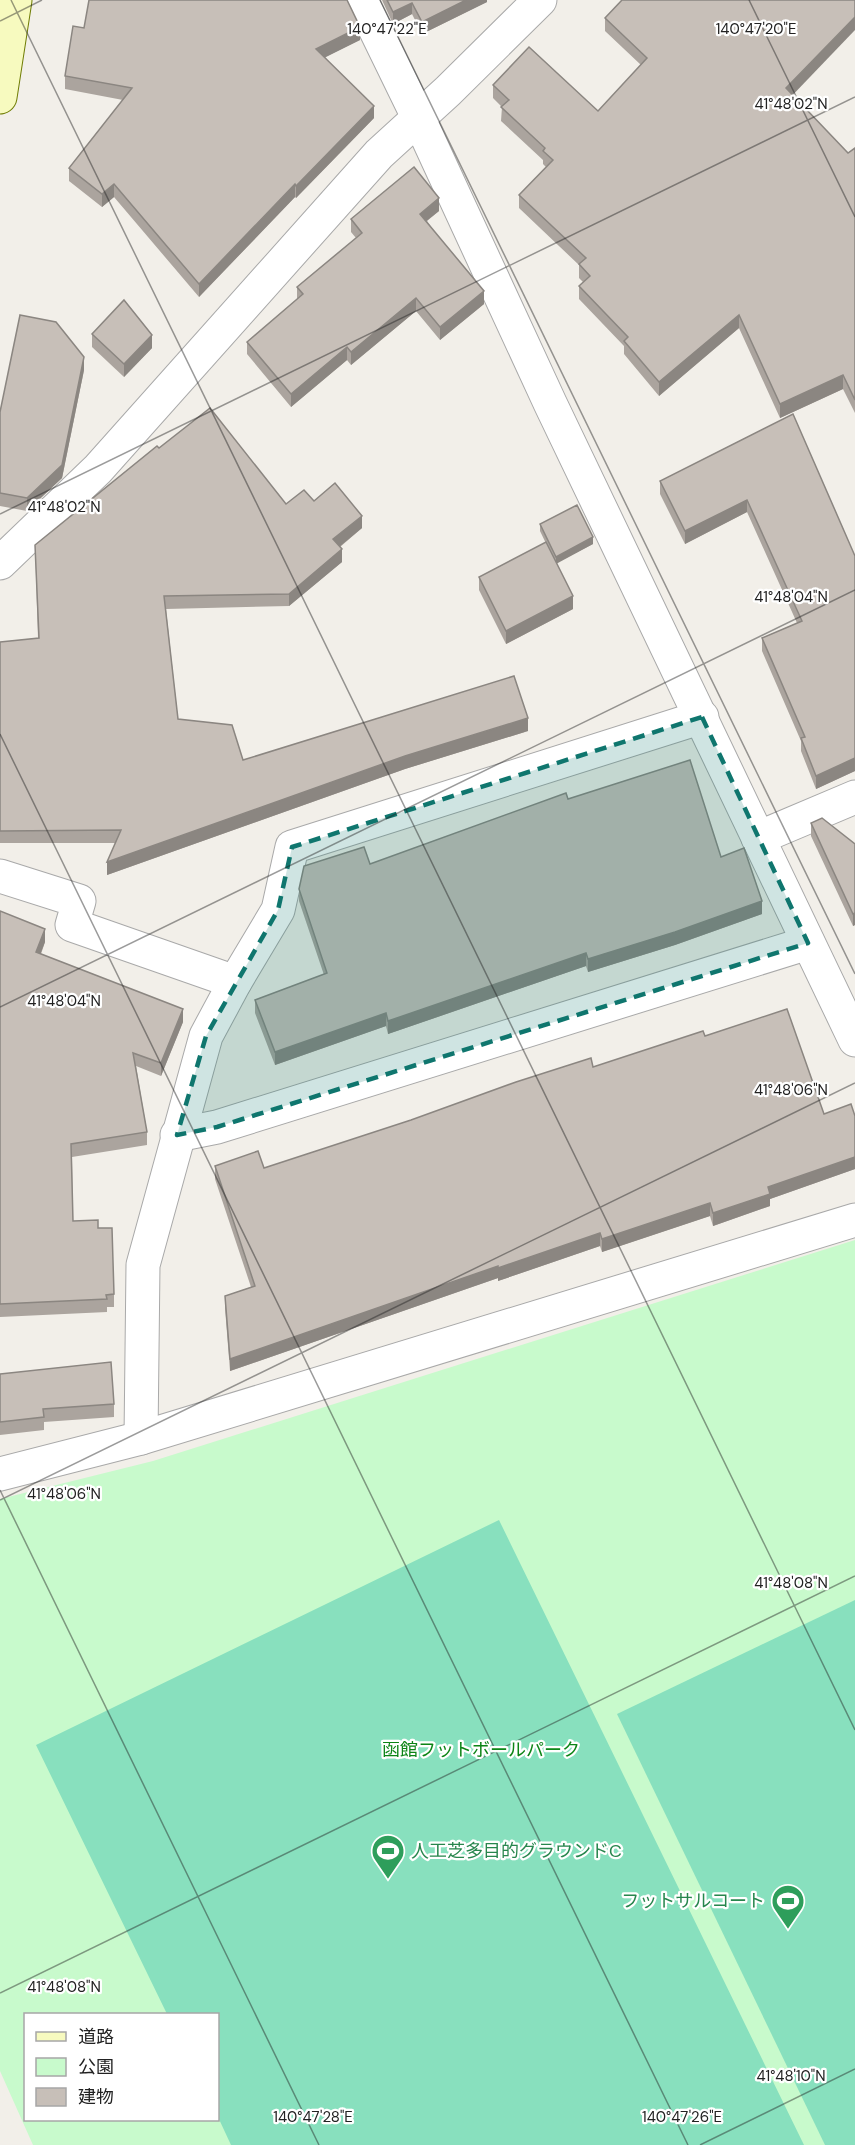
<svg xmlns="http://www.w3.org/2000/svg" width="855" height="2145" font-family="'DM Sans','Noto Sans JP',sans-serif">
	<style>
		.park { fill: #c8facc; fill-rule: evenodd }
		.pitch { fill: #88e0be }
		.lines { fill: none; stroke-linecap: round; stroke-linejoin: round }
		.street-casing { stroke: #a9a9a9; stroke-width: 35 }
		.secondary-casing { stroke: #707d05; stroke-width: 35 }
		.street { stroke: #fff; stroke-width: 33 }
		.secondary { stroke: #f7fabf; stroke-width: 33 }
		.wall { fill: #aba49e }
		.shaded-wall { fill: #8b8681 }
		.building { fill: #c7bfb8; stroke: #8b8681; stroke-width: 1.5 }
		.marked { fill: #0f766e; fill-opacity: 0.2; stroke: #0f766e; stroke-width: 4.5; stroke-dasharray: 12 8; stroke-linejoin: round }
		.ticks { fill: none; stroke: #222; stroke-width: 1.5; stroke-opacity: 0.45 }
		.labels { text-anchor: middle; stroke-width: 4.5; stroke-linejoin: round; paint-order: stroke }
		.park-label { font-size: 18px; fill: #0c8416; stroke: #fff }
		.leisure-label { font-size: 18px; fill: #27864d; stroke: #fff; text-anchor: start }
		.ticks-label { font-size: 15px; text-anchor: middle; fill: #222; stroke: #fff; stroke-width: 4.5; stroke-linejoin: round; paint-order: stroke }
	</style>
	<rect width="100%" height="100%" fill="#f2efe9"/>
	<path class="park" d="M855,1240V2145H33L0,2071V1499L153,1461ZM26,2014H218V2120H26Z"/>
	<g class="pitch">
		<polygon points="499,1520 804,2145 231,2145 218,2117 218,2014 167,2014 36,1745"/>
		<polygon points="855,1600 855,2145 825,2145 617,1714"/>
	</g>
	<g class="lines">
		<g class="street-casing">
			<g id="street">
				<polyline points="361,0 418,117 550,403 855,1040"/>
				<polyline points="0,563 98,469 379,154 448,91 540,0"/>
				<polyline points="758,838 855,797"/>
				<polyline points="0,876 79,901 72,925 235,982"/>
				<polyline points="177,1135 217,1127 808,943"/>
				<polyline points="141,1438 143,1265 206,1036 235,982 278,910 292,847 702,717"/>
				<polyline points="0,1474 141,1438 855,1220"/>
			</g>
		</g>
		<g class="secondary-casing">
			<polyline id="secondary" points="0,97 15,0"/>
		</g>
		<use href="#street" class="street"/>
		<use href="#secondary" class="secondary"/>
	</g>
	<g class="wall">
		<polygon points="382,0 487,0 487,2 422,34 412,14 393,24"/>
		<polygon points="605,18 792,95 848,153 855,148 855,413 843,389 780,418 739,328 659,396 624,354 624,346 579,299 579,286 583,282 579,278 579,265 519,208 519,195 546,167 543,164 543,160 501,121 502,107 493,98 493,85 598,111 641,65 605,31"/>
		<polygon points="84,28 360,40 325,57 374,118 296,198 295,197 199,297 114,197 102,207 69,181 69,168 123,100 65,89 65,76"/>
		<polygon points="439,211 427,221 484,304 440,340 416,311 351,365 347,360 291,407 247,354 247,342 297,299 297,287 356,238 351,232 351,219"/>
		<polygon points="92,334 152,348 124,377 92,347"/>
		<polygon points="84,370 62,478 27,511 0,506 0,412"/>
		<polygon points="793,414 855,556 855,771 816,789 801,751 801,741 762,651 762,638 797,623 747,512 685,544 660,494 660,481"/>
		<polygon points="159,448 286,504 314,501 362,528 340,547 342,562 289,606 166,609 178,719 243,760 528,731 405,769 107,875 115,843 0,843 0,642 38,638 35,545"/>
		<polygon points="540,524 593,544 556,563 573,609 506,644 479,590 479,577 553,558 540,531"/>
		<polygon points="568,799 721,857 762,914 675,945 588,972 586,966 388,1034 386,1026 275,1065 255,1013 255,1000 324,975 299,901 299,889 370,864"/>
		<polygon points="811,823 855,844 855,925 853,926 811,836"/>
		<polygon points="0,911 45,942 41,954 183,1022 161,1076 136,1066 147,1132 147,1145 72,1157 73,1221 98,1228 114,1294 114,1307 107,1307 107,1312 0,1317"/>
		<polygon points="705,1036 824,1114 855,1116 855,1169 770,1199 770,1206 713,1226 710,1216 602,1252 600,1246 498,1281 498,1278 230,1371 225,1308 225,1296 251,1287 215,1179 215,1166 264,1168 593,1067"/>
		<polygon points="0,1374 114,1404 114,1417 44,1422 44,1430 0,1435"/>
	</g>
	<g class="shaded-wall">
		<polygon points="466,0 487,0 487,2 422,34 422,22"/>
		<polygon points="412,3 412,14 393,24 393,12"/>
		<polygon points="855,17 855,30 786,102 786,88"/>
		<polygon points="360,27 360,40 316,62 316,49"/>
		<polygon points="374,106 374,118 296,198 296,186"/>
		<polygon points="114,184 114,197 102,207 102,194"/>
		<polygon points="295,184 295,197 199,297 199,284"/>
		<polygon points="439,198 439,211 420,226 420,214"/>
		<polygon points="484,291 484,304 440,340 440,327"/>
		<polygon points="416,298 416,311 351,365 351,352"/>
		<polygon points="739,315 739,328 659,396 659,382"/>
		<polygon points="152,335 152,348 124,377 124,364"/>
		<polygon points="347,347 347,360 291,407 291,394"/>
		<polygon points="84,357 84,370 62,478 27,511 27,498"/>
		<polygon points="843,375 843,389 780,418 780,404"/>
		<polygon points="747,500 747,512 685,544 685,531"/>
		<polygon points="362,516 362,528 333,552 333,539"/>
		<polygon points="593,537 593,544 556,564 556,557"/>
		<polygon points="342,549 342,562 289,606 289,594"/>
		<polygon points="573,596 573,609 506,644 506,631"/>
		<polygon points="528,718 528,731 405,769 107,875 107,862 405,756"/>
		<polygon points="855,758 855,771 816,789 816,776"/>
		<polygon points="762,901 762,914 675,945 588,972 588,959"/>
		<polygon points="855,913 855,925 853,926 853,914"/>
		<polygon points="45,929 45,942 36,965 36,952"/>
		<polygon points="586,953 586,966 388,1034 388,1021"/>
		<polygon points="183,1009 183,1022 161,1076 161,1063"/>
		<polygon points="386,1013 386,1026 275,1065 275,1052"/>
		<polygon points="855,1157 855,1169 770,1199 770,1206 713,1226 713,1213 768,1187"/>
		<polygon points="710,1203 710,1216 602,1252 602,1239"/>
		<polygon points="600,1233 600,1246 498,1281 498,1268"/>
		<polygon points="498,1266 498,1278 230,1371 230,1359"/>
	</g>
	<g class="building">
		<polygon points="89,0 347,0 360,27 316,49 374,106 296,186 295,184 199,284 114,184 102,194 69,168 132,88 65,76 73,26 84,28"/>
		<polygon points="387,0 466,0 422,22 412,3 393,12"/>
		<polygon points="622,0 855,0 855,17 786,88 848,153 855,148 855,400 843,375 780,404 739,315 659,382 624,341 628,337 579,286 590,276 579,264 586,258 519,195 553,160 543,151 545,148 501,107 509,100 493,85 529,47 598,111 647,58 605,18"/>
		<polygon points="414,167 439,198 420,214 484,291 440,327 416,298 351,352 347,347 291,394 247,342 303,294 297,287 362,233 351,219"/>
		<polygon points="124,300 152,335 124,364 92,334"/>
		<polygon points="20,315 56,322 84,357 62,465 27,498 0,493 0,412"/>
		<polygon points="210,408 286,504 304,490 314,501 335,483 362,516 333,539 342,549 289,594 164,596 178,719 232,725 243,760 514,676 528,718 405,756 107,862 121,830 0,831 0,642 39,638 35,545 157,446 159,448"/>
		<polygon points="793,414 855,556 855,758 816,776 801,738 805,737 762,638 802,621 747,500 685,531 660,481"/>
		<polygon points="577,505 593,537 556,557 540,524"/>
		<polygon points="546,542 573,596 506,631 479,577"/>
		<polygon points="690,760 721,857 744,848 762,901 675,932 588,959 586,953 388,1021 386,1013 275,1052 255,1000 327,973 299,889 304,866 364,847 370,864 566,793 568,799"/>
		<polygon points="822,818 855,844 855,913 853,914 811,823"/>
		<polygon points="0,911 45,929 36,952 183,1009 161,1063 133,1053 147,1132 71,1144 73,1221 98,1220 98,1228 112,1228 114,1294 106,1295 107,1299 0,1304"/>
		<polygon points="787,1009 824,1114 851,1104 855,1116 855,1157 768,1187 770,1194 713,1213 710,1203 602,1239 600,1233 498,1268 498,1266 230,1359 225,1296 255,1286 215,1166 258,1151 264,1168 411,1120 516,1082 591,1058 593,1067 703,1031 705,1036"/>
		<polygon points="111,1362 114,1404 43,1409 44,1417 0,1422 0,1374"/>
	</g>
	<path class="marked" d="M702,717L808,943L217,1127L177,1135L206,1036L278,910L292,847Z"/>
	<path class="ticks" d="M11,0L855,1730M380,0L855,974M749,0L855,217M0,21L42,0M0,514L855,97M0,734L688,2145M0,1007L855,590M0,1490L319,2145M0,1500L855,1083M0,1993L855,1576M700,2145L855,2069"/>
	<defs>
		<g id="stadium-pin" transform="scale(1.725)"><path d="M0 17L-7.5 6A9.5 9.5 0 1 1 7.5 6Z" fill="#2e9e5b" stroke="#fff"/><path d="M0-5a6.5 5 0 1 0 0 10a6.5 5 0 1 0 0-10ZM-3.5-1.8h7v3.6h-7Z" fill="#fff"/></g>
	</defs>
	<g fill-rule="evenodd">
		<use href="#stadium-pin" x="388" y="1851"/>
		<use href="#stadium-pin" x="788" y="1901"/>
	</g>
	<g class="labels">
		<g class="park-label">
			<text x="481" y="1756">函館フットボールパーク</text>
		</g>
		<g class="leisure-label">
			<text x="411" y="1857">人工芝多目的グラウンドC</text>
			<text x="765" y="1907" text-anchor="end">フットサルコート</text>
		</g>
	</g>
	<g class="ticks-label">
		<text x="387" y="34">140°47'22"E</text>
		<text x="756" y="34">140°47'20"E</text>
		<text x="791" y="109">41°48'02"N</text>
		<text x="64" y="512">41°48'02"N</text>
		<text x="791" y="602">41°48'04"N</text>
		<text x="64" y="1006">41°48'04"N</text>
		<text x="791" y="1095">41°48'06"N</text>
		<text x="64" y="1499">41°48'06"N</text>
		<text x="791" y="1588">41°48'08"N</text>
		<text x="64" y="1992">41°48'08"N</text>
		<text x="791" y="2081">41°48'10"N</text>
		<text x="313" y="2122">140°47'28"E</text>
		<text x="682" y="2122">140°47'26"E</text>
	</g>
	<rect x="24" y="2013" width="195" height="108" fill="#ffffff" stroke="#a7a7a7" stroke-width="1.5"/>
	<rect x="36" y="2032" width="30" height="9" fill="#f7fabf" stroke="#a7a7a7" stroke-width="1.5"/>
	<text x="78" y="2043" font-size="18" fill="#222222">道路</text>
	<rect x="36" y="2058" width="30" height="18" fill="#c8facc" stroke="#a7a7a7" stroke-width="1.5"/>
	<text x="78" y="2073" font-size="18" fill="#222222">公園</text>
	<rect x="36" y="2088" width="30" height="18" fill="#c7bfb8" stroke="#a7a7a7" stroke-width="1.5"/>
	<text x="78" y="2103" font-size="18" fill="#222222">建物</text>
</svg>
